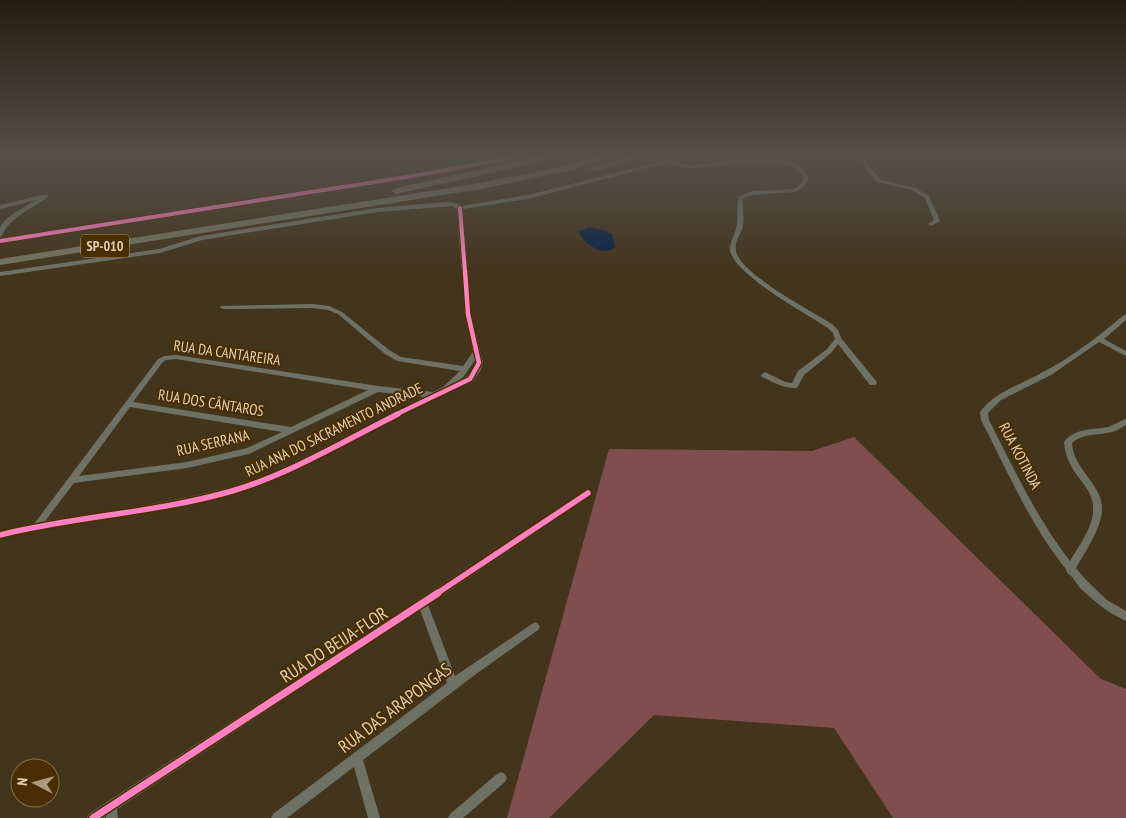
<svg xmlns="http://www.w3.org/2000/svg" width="1126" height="818" font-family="'PT Sans Narrow',sans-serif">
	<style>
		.green { fill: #804e4e }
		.water { fill: #062347 }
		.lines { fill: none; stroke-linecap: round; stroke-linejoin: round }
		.street { fill: #6e7265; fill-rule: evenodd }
		.secondary { fill: #717263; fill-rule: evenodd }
		.highway { fill: #757562; fill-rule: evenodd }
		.cycleway-far3-casing { stroke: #482e00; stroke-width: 6 }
		.cycleway-far2-casing { stroke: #482e00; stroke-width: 7 }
		.cycleway-far1-casing { stroke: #482e00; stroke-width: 9 }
		.cycleway-casing { stroke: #482e00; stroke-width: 10 }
		.cycleway-far3 { stroke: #ff80c0; stroke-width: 4 }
		.cycleway-far2 { stroke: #ff80c0; stroke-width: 4.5 }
		.cycleway-far1 { stroke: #ff80c0; stroke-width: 5.5 }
		.cycleway { stroke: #ff80c0; stroke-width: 7 }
		.labels { text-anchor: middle; stroke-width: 4; stroke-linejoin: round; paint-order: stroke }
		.shield { fill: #482e00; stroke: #b49f7e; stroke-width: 1 }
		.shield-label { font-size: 14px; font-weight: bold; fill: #e3cfb4 }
		.street-label { font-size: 15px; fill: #e3cfb4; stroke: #482e00 }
		.near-street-label { font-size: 18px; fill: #e3cfb4; stroke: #482e00 }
	</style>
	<rect width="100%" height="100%" fill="#43341c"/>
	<polygon class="green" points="854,437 1101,679 1126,689 1126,818 893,818 834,728 654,715 549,818 507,818 609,449 812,451"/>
	<path class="water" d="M589,227L604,230L612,234L615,247C604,258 582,243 579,232Z"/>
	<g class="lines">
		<g class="street">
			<path d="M679,157H687L675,161L686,165C714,166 787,149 805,171C807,174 808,175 808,178C808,185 801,189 795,192L753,195L743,198C742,208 745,219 742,229C740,235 734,243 736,251C740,274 812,311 832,324L838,330L841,338L876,381L877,383L876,385H870L838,344L831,353L804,375L797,388C784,389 773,382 762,377L761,375L765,372L785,382L792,383L798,371L827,349L835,339L833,333L828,328C807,314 731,273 730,249C730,240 737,232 737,223C738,214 736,205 739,196L752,191L794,189C798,186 804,183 803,177C800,151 708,168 689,168L680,167L670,162L528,199L463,209L471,314L483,363L480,371L473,381L447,392L276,479C226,497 176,509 124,517C83,524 41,528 0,539V531L34,524L158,359L164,356L176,355L378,386L433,392L443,387L460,371L397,361L385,354L338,314L328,310L313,308L223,309L221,308L220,307L221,306L313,304L329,306L342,312L389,350L401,357L463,366L473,352L465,314L457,209L453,206L377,212L202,240L160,253L0,276V272L159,249L201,236L377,208L447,202L456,203L461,206L528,195ZM176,359L368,390L291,427L133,402L162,363L166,360ZM475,360C475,372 467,377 458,381L464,376ZM378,392L424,397L270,475C197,500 121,509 45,521L74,483L187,468L249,454ZM130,407L282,432L247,448L187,462L79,476Z"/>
			<polygon points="857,157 862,157 881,180 916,188 929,196 940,221 939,222 931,226 928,224 934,220 925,198 912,190 877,182"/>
			<path d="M46,194L48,195V197C31,209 10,217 2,236L0,237C0,234 0,231 0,228C3,218 27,205 37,200L0,209V205Z"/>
			<path d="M1124,315H1126V320L1104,339L1126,351V356L1099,342L1051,375L1001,400L988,413L989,420C1013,467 1037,519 1070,561C1080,544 1098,521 1092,500C1090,491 1082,482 1076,474C1069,464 1065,454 1064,442C1074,428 1092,430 1108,427C1114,425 1120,421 1126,419V425C1120,429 1114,432 1107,433C1094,435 1082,434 1072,443C1073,457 1080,466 1088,477C1093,484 1099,492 1101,501C1107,521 1086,550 1076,568L1086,580L1107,600L1126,611V621C1108,613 1094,601 1080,588C1076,583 1073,576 1067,573L1066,569C1030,525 1007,470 981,420L980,412C995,391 1023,384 1045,371C1073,356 1099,336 1124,315Z"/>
			<polygon points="588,489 591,490 592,493 591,496 428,605 455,676 532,624 535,622 538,624 540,627 538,630 476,674 363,760 380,818 368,818 354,767 287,818 271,818 273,814 447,683 420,610 117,809 118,818 106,818 106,816 104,818 87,818 89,814 107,802 339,652"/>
			<polygon points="501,772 505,774 507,778 505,782 463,818 448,818 450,814 497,774"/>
		</g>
		<polygon class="secondary" points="504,157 518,157 419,177 0,243 0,239 419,173"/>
		<g class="highway">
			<polygon points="537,157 553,157 549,160 396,194 391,191 396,188"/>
			<polygon points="595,157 609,157 571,170 481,189 0,265 0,259 481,183 569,165"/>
			<polygon points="629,157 644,157 594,171 589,168"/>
		</g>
		<g class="cycleway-far3-casing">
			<g id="cycleway-far3">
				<polyline points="460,208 465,272"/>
				<polyline points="0,241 419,175 515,157"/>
			</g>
		</g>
		<g class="cycleway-far2-casing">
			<polyline id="cycleway-far2" points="395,415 470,379 479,363 468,314 465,271"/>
		</g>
		<g class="cycleway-far1-casing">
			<g id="cycleway-far1">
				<path d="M0,535C76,516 156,513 232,491C290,474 344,441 398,414"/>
				<polyline points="436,594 588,493"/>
			</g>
		</g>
		<g class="cycleway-casing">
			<polyline id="cycleway" points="93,818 438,593"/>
		</g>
		<use href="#cycleway-far3" class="cycleway-far3"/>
		<use href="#cycleway-far2" class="cycleway-far2"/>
		<use href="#cycleway-far1" class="cycleway-far1"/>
		<use href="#cycleway" class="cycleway"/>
	</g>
	<linearGradient id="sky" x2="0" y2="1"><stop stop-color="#251d0f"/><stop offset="0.58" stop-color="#55504b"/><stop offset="1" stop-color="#55504b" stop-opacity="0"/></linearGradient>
	<rect width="1126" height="272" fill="url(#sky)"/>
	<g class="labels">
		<rect class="shield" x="81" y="234.5" width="48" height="23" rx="4"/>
		<g class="shield-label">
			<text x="105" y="251">SP-010</text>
		</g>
		<g class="street-label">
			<text transform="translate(227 353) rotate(8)" y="5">RUA DA CANTAREIRA</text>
			<text transform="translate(211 403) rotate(9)" y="5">RUA DOS CÂNTAROS</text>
			<text transform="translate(334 430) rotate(-26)" y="5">RUA ANA DO SACRAMENTO ANDRADE</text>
			<text transform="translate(213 443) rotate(-13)" y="5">RUA SERRANA</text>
			<text transform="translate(1020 456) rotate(62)" y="5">RUA KOTINDA</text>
		</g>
		<g class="near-street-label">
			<text transform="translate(334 645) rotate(-33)" y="6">RUA DO BEIJA-FLOR</text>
			<text transform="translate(395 708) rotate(-37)" y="6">RUA DAS ARAPONGAS</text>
		</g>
	</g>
	<g transform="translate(35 783) rotate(276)"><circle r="24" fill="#482e00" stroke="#866e48"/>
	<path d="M0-4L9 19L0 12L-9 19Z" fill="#ab997f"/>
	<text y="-8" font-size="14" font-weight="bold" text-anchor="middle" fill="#e3cfb4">N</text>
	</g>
</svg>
